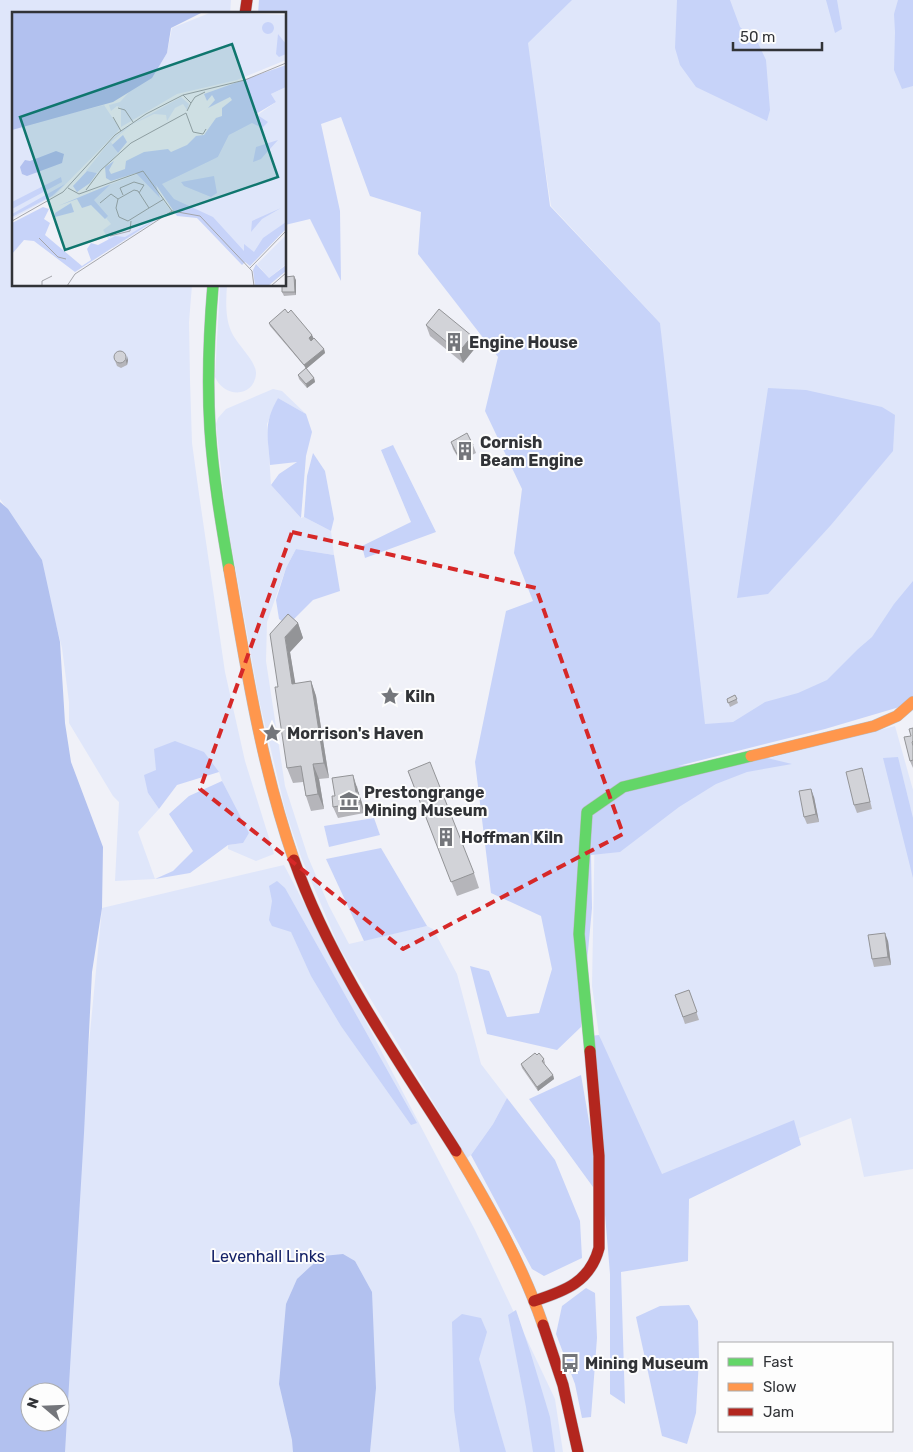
<svg xmlns="http://www.w3.org/2000/svg" width="913" height="1452" font-family="Rubik,sans-serif">
	<style>
		.green { fill: #dfe6fa }
		.forest { fill: #c7d3f9 }
		.water { fill: #b2c1ef; fill-rule: evenodd }
		.lines { fill: none; stroke-linecap: round; stroke-linejoin: round }
		.fast-casing { stroke: #babbc0; stroke-width: 12 }
		.slow-casing { stroke: #babbc0; stroke-width: 12 }
		.jam-casing { stroke: #babbc0; stroke-width: 12 }
		.fast { stroke: #63d668; stroke-width: 11 }
		.slow { stroke: #ff974d; stroke-width: 11 }
		.jam { stroke: #b3261e; stroke-width: 11 }
		.wall { fill: #b5b5ba }
		.shaded-wall { fill: #939497 }
		.building { fill: #d2d3d8; stroke: #939497 }
		.marked { fill: none; stroke: #d62828; stroke-width: 4; stroke-dasharray: 10 6; stroke-linejoin: round }
		.labels { text-anchor: middle; stroke-width: 4; stroke-linejoin: round; paint-order: stroke }
		.poi-label { font-size: 16px; font-weight: bold; fill: #313337; stroke: #fdfdfd; text-anchor: start }
		.park-label { font-size: 16px; fill: #142267; stroke: #fdfdfd }
		.inset-road { fill: none; stroke: #a4a5ab; stroke-width: 1 }
		.view { fill: #0f766e; fill-opacity: 0.15; stroke: #0f766e; stroke-width: 2.5 }
		.inset-edge { fill: none; stroke: #313337; stroke-width: 2.5 }
	</style>
	<rect width="100%" height="100%" fill="#f0f1f8"/>
	<g class="green">
		<polygon points="0,0 231,0 230,14 14,14 14,285 192,285 189,322 190,380 192,443 199,494 225,672 245,761 274,854 256,861 228,849 228,845 243,843 219,772 156,770 148,793 159,809 138,832 155,879 115,881 119,802 113,796 69,723 69,702 62,648 38,555 0,499"/>
		<polygon points="571,0 913,0 913,652 673,767 660,323 551,206 526,42"/>
		<path d="M220,285H227C226,300 225,317 231,331C236,344 257,361 256,374C254,398 224,398 215,377Z"/>
		<polygon points="273,389 282,391 306,414 278,398 267,424 271,485 301,518 304,517 331,531 334,555 296,549 286,568 267,622 266,661 285,786 308,857 329,906 349,944 427,926 433,929 457,974 481,1064 507,1098 493,1124 471,1155 467,1158 339,947 301,857 286,813 259,700 226,515 216,424 218,418 226,409"/>
		<polygon points="895,726 913,790 913,1169 864,1177 851,1118 660,1192 599,1035 592,986 595,817 618,797"/>
		<polygon points="284,865 475,1230 555,1399 563,1452 58,1452 87,1064 102,908"/>
	</g>
	<g class="forest">
		<polygon points="259,0 572,0 528,43 550,206 660,323 705,724 733,722 765,702 798,693 827,680 858,649 872,637 894,604 913,581 913,703 825,729 678,766 763,757 792,764 747,772 716,784 679,807 620,852 591,855 592,908 581,1027 557,1050 487,1034 470,966 489,971 507,1017 539,1013 552,969 541,916 491,893 475,762 506,611 533,601 514,553 522,489 485,411 498,357 418,254 421,212 370,196 341,117 321,124 340,211 341,281 310,219 285,225 285,14 258,14"/>
		<polygon points="677,0 730,0 740,27 758,43 766,60 770,110 767,121 696,87 680,65 675,48"/>
		<polygon points="826,0 837,0 842,29 835,33"/>
		<polygon points="898,0 913,0 913,86 902,89 894,70 895,32 894,14"/>
		<polygon points="768,388 806,390 882,407 895,415 893,451 831,525 768,594 737,598"/>
		<path d="M278,398L306,414L312,432L306,456L301,518L271,485L279,474L297,462L270,465C268,436 263,424 278,398Z"/>
		<polygon points="393,445 436,532 365,558 362,546 411,522 381,450"/>
		<polygon points="313,453 325,471 334,519 331,531 304,517 307,476"/>
		<polygon points="296,549 334,555 340,591 313,600 288,625 279,619 276,600 286,568"/>
		<polygon points="175,741 204,752 219,772 177,785 159,809 148,793 144,775 156,770 154,749"/>
		<polygon points="898,757 913,818 913,878 883,758"/>
		<polygon points="222,781 249,833 243,843 228,845 190,873 155,879 173,871 193,851 169,814 189,796"/>
		<polygon points="374,818 380,835 329,847 324,826"/>
		<polygon points="381,848 427,926 364,941 326,859"/>
		<polygon points="277,881 285,888 417,1123 411,1125 341,1026 311,976 291,932 272,926 269,920 272,901 269,886"/>
		<polygon points="599,1035 662,1174 794,1120 801,1145 689,1199 688,1261 621,1272 625,1404 610,1394 610,1274 590,1036"/>
		<polygon points="581,1075 595,1156 593,1187 529,1099"/>
		<polygon points="507,1098 555,1160 580,1221 582,1258 544,1276 532,1269 471,1155 493,1124"/>
		<polygon points="586,1288 595,1293 597,1338 591,1417 582,1418 575,1384 556,1334 562,1306"/>
		<polygon points="689,1305 698,1321 699,1359 696,1413 687,1444 662,1436 636,1317 660,1306"/>
		<polygon points="516,1310 530,1351 550,1417 555,1452 533,1452 526,1407 508,1315"/>
		<polygon points="462,1314 481,1318 487,1332 479,1359 506,1452 460,1452 454,1410 452,1322"/>
	</g>
	<g class="water">
		<path d="M0,502L8,509L42,560L60,642L65,723L71,762L103,847L102,908L92,972L84,1133L65,1452H0ZM30,1392H60V1422H30Z"/>
		<polygon points="343,1254 355,1261 372,1292 376,1388 370,1452 293,1452 292,1440 279,1384 286,1304 297,1279 311,1266 323,1256"/>
	</g>
	<g class="lines">
		<g class="fast-casing">
			<g id="fast">
				<path d="M213,285C209,333 207,381 210,429C213,476 221,523 229,569"/>
				<polyline points="590,1051 579,934 587,812 623,787 751,756"/>
			</g>
		</g>
		<g class="slow-casing">
			<g id="slow">
				<path d="M229,569C246,667 261,765 294,860"/>
				<polyline points="751,756 874,726 897,716 913,702"/>
				<path d="M456,1151C490,1207 522,1264 543,1325"/>
			</g>
		</g>
		<g class="jam-casing">
			<g id="jam">
				<polyline points="245,14 247,0"/>
				<path d="M294,860C331,965 397,1058 456,1151"/>
				<path d="M534,1301C565,1291 590,1282 599,1248V1156L590,1051"/>
				<polyline points="543,1325 563,1385 578,1452"/>
			</g>
		</g>
		<use href="#fast" class="fast"/>
		<use href="#slow" class="slow"/>
		<use href="#jam" class="jam"/>
	</g>
	<g class="wall">
		<polygon points="296,280 296,295 284,296 282,292"/>
		<polygon points="288,313 312,335 313,339 324,349 325,353 306,369 314,378 315,382 307,388 299,379 298,375 306,368 270,326 269,323"/>
		<polygon points="426,325 476,347 463,363 430,336"/>
		<polygon points="114,358 128,360 127,365 121,368 117,366"/>
		<polygon points="451,442 473,445 476,453 460,461 453,449"/>
		<polygon points="298,623 303,638 290,652 295,684 311,681 316,696 329,778 319,779 324,809 311,811 306,796 303,782 293,783 287,768 278,687"/>
		<polygon points="735,695 738,703 730,707 727,699"/>
		<polygon points="913,728 913,768 910,761 911,736"/>
		<polygon points="862,768 864,775 872,809 857,813 854,805"/>
		<polygon points="408,771 474,873 479,888 457,896"/>
		<polygon points="357,786 358,792 362,803 364,813 338,818 333,807 335,796"/>
		<polygon points="814,797 819,822 807,824 804,817"/>
		<polygon points="888,941 891,965 874,967 872,959"/>
		<polygon points="689,990 699,1020 685,1024 675,995"/>
		<polygon points="537,1055 544,1059 545,1063 544,1064 553,1075 554,1079 538,1091 522,1068 521,1064"/>
	</g>
	<g class="shaded-wall">
		<polygon points="294,276 296,280 296,295 295,292"/>
		<polygon points="312,335 314,339 310,342 309,338"/>
		<polygon points="472,336 476,347 463,363 459,352"/>
		<polygon points="324,349 325,353 306,369 304,365"/>
		<polygon points="127,356 128,360 127,365 126,361"/>
		<polygon points="314,378 315,382 307,388 306,384"/>
		<polygon points="298,623 303,638 290,652 298,699 292,684 285,637"/>
		<polygon points="311,681 316,696 329,778 324,763"/>
		<polygon points="313,764 319,779 324,809 318,794"/>
		<polygon points="353,775 362,803 364,813 356,792"/>
		<polygon points="811,789 814,797 819,822 816,814"/>
		<polygon points="885,933 888,941 891,965 888,957"/>
		<polygon points="553,1075 554,1079 538,1091 537,1087"/>
	</g>
	<g class="building">
		<polygon points="294,276 295,292 282,292 282,285 285,285 285,277"/>
		<polygon points="285,309 288,313 291,310 312,335 309,338 311,341 314,338 324,349 304,365 269,323"/>
		<polygon points="439,309 472,336 459,352 426,325"/>
		<circle cx="120" cy="357" r="6"/>
		<polygon points="306,368 314,378 306,384 298,375"/>
		<polygon points="467,433 473,445 457,454 451,442"/>
		<polygon points="288,614 298,623 285,637 292,684 311,681 324,763 313,764 318,794 306,796 301,766 287,768 275,687 278,687 270,634"/>
		<polygon points="735,695 737,699 728,703 727,699"/>
		<polygon points="913,728 913,741 912,742 913,746 913,760 910,761 904,737 911,736 909,729"/>
		<polygon points="430,762 474,873 451,882 408,771"/>
		<polygon points="862,768 870,802 854,805 846,772"/>
		<polygon points="353,775 356,792 358,792 360,802 333,807 332,796 335,796 332,778"/>
		<polygon points="811,789 816,814 804,817 799,791"/>
		<polygon points="885,933 888,957 872,959 868,935"/>
		<polygon points="689,990 697,1012 683,1017 675,995"/>
		<polygon points="535,1053 537,1055 539,1053 544,1059 542,1061 553,1075 537,1087 521,1064"/>
	</g>
	<path class="marked" d="M292,532L536,588L623,834L403,949L200,789Z"/>
	<defs>
		<g id="building-bare" transform="scale(1.5)"><path d="M-4-6H4V6H1V3H-1V6H-4ZM-2.5-4.3h1.7v1.8h-1.7ZM.8-4.3h1.7v1.8H.8ZM-2.5-1h1.7V.8h-1.7ZM.8-1h1.7V.8H.8Z" fill="#74767b" stroke="#fdfdfd" stroke-width="2.5" paint-order="stroke"/></g>
		<g id="sight-bare" transform="scale(1.5)"><path d="M0-6L1.8-2.2L6-1.7L2.9 1.2L3.7 5.4L0 3.3L-3.7 5.4L-2.9 1.2L-6-1.7L-1.8-2.2Z" fill="#74767b" stroke="#fdfdfd" stroke-width="2.5" paint-order="stroke"/></g>
		<g id="museum-bare" transform="scale(1.5)"><path d="M0-6L6-3V-2H-6V-3ZM-5-1h2V3h-2ZM-1-1h2V3h-2ZM3-1h2V3H3ZM-6 4H6V6H-6Z" fill="#74767b" stroke="#fdfdfd" stroke-width="2.5" paint-order="stroke"/></g>
		<g id="bus-bare" transform="scale(1.5)"><path d="M-5-6H5V4H4V6H2V4H-2V6H-4V4H-5ZM-3.5-4V0h7V-4ZM-3.5 1.2v1.5H-2V1.2ZM2 1.2v1.5H3.5V1.2Z" fill="#74767b" stroke="#fdfdfd" stroke-width="2.5" paint-order="stroke"/></g>
	</defs>
	<g fill-rule="evenodd">
		<use href="#building-bare" x="454" y="342"/>
		<use href="#building-bare" x="465" y="451"/>
		<use href="#sight-bare" x="390" y="696"/>
		<use href="#sight-bare" x="272" y="733"/>
		<use href="#museum-bare" x="349" y="801"/>
		<use href="#building-bare" x="446" y="837"/>
		<use href="#bus-bare" x="570" y="1363"/>
	</g>
	<g class="labels">
		<g class="poi-label">
			<text x="469" y="348">Engine House</text>
			<text x="480" y="448">Cornish<tspan x="480" dy="18">Beam Engine</tspan></text>
			<text x="405" y="702">Kiln</text>
			<text x="287" y="739">Morrison's Haven</text>
			<text x="364" y="798">Prestongrange<tspan x="364" dy="18">Mining Museum</tspan></text>
			<text x="461" y="843">Hoffman Kiln</text>
			<text x="585" y="1369">Mining Museum</text>
		</g>
		<g class="park-label">
			<text x="268" y="1262">Levenhall Links</text>
		</g>
	</g>
	<g transform="translate(12 12)">
		<rect width="274" height="274" fill="#f0f1f8"/>
		<path d="M200,0L274,3V48L225,68L165,82L109,115V96L105,94L99,99L97,93L108,90L118,79L140,65L155,41L160,16ZM274,75V214L263,221L238,254L198,211L161,197L142,169L206,145L217,123L264,90L259,82ZM169,85L177,92L175,98L171,92L163,96L155,109L154,103L142,102L119,113L99,130L106,141L100,148L85,161L74,159L98,129L115,115ZM92,93L108,117L43,183L0,207V116ZM130,160L159,199L101,236L91,218L99,212L79,188L99,172ZM274,223V252L257,266L245,252Z" fill="#dfe6fa"/>
		<path d="M250 16a6 6 0 1 1 12 0a6 6 0 1 1-12 0ZM266,22L274,32V42L267,45L264,42ZM274,53V75L259,82L264,90L244,102L256,110L250,116L240,111L217,123L206,145L150,172L162,187L201,205L232,239V232L242,240L251,226L274,210V217L238,254L233,250L230,253L185,206L165,204L144,173L148,186L124,161L99,169L94,166L93,155L102,149L97,158L99,162L113,157L114,149L132,140L156,137L159,140L175,133L184,124L192,123L204,106L210,104V96L220,88L218,85L196,96L203,88L200,83L195,89L192,82ZM111,123L115,130L106,141L100,133ZM266,128L249,147L241,150L244,135ZM75,159L85,161L78,171L65,180L61,174ZM202,164L205,181L199,185L172,174L169,170ZM49,165L50,170L0,197V190ZM53,172L40,184L0,205V202ZM99,172L82,188L96,204L93,207L79,193L70,196L65,187L46,194ZM59,191L62,200L43,205V201ZM31,195L37,197L32,207L38,211L33,223L70,254L79,248L75,237L79,231L86,233L103,224L113,225L154,201L63,260L22,229L12,228L0,242V211ZM269,196L250,207L239,220L240,209ZM244,252L257,266L274,253V259L256,274H243L241,258Z" fill="#c7d3f9"/>
		<path d="M0,0H191L159,16L155,41L140,66L101,90L0,118ZM44,139L52,142L50,151L15,164L10,162L8,155L13,148L18,149Z" fill="#b2c1ef"/>
		<path class="inset-road" d="M171,83L179,91L175,99M179,91L183,85L193,80M106,96L113,98L121,110M101,105L109,119M56,176L67,182L131,159L160,199L188,204L240,259L242,274M74,178L89,158L119,131L174,101L181,120L191,122L194,117M111,183L108,176L122,170L132,173L127,181M88,191L99,182L106,187M137,196L116,209L107,205L104,196L106,187L122,178L126,179L137,196L152,187M0,209L51,180L103,123L134,102L171,83L233,68L274,51M98,224L118,219L119,209M27,226L46,245L54,247M238,256L274,219M30,274V269L40,264M55,274L63,262L160,199M259,274L274,261"/>
		<path class="view" d="M220,32L266,165L53,238L8,105Z"/>
		<rect width="274" height="274" class="inset-edge"/>
	</g>
	<rect x="718" y="1342" width="175" height="90" fill="#fdfdfd" stroke="#abacae"/>
	<rect x="728" y="1358" width="25" height="8" fill="#63d668" stroke="#abacae"/>
	<text x="763" y="1367" font-size="15" fill="#313337">Fast</text>
	<rect x="728" y="1383" width="25" height="8" fill="#ff974d" stroke="#abacae"/>
	<text x="763" y="1392" font-size="15" fill="#313337">Slow</text>
	<rect x="728" y="1408" width="25" height="8" fill="#b3261e" stroke="#abacae"/>
	<text x="763" y="1417" font-size="15" fill="#313337">Jam</text>
	<g transform="translate(45 1407) rotate(289)"><circle r="24" fill="#fdfdfd" stroke="#abacae"/>
	<path d="M0-4L9 19L0 12L-9 19Z" fill="#74767b"/>
	<text y="-8" font-size="14" font-weight="bold" text-anchor="middle" fill="#313337">N</text>
	</g>
	<path d="M733 42v8h89v-8" fill="none" stroke="#313337" stroke-width="2.5"/>
	<text x="740" y="42" font-size="15" fill="#313337" stroke="#fdfdfd" stroke-width="4" paint-order="stroke">50 m</text>
</svg>
